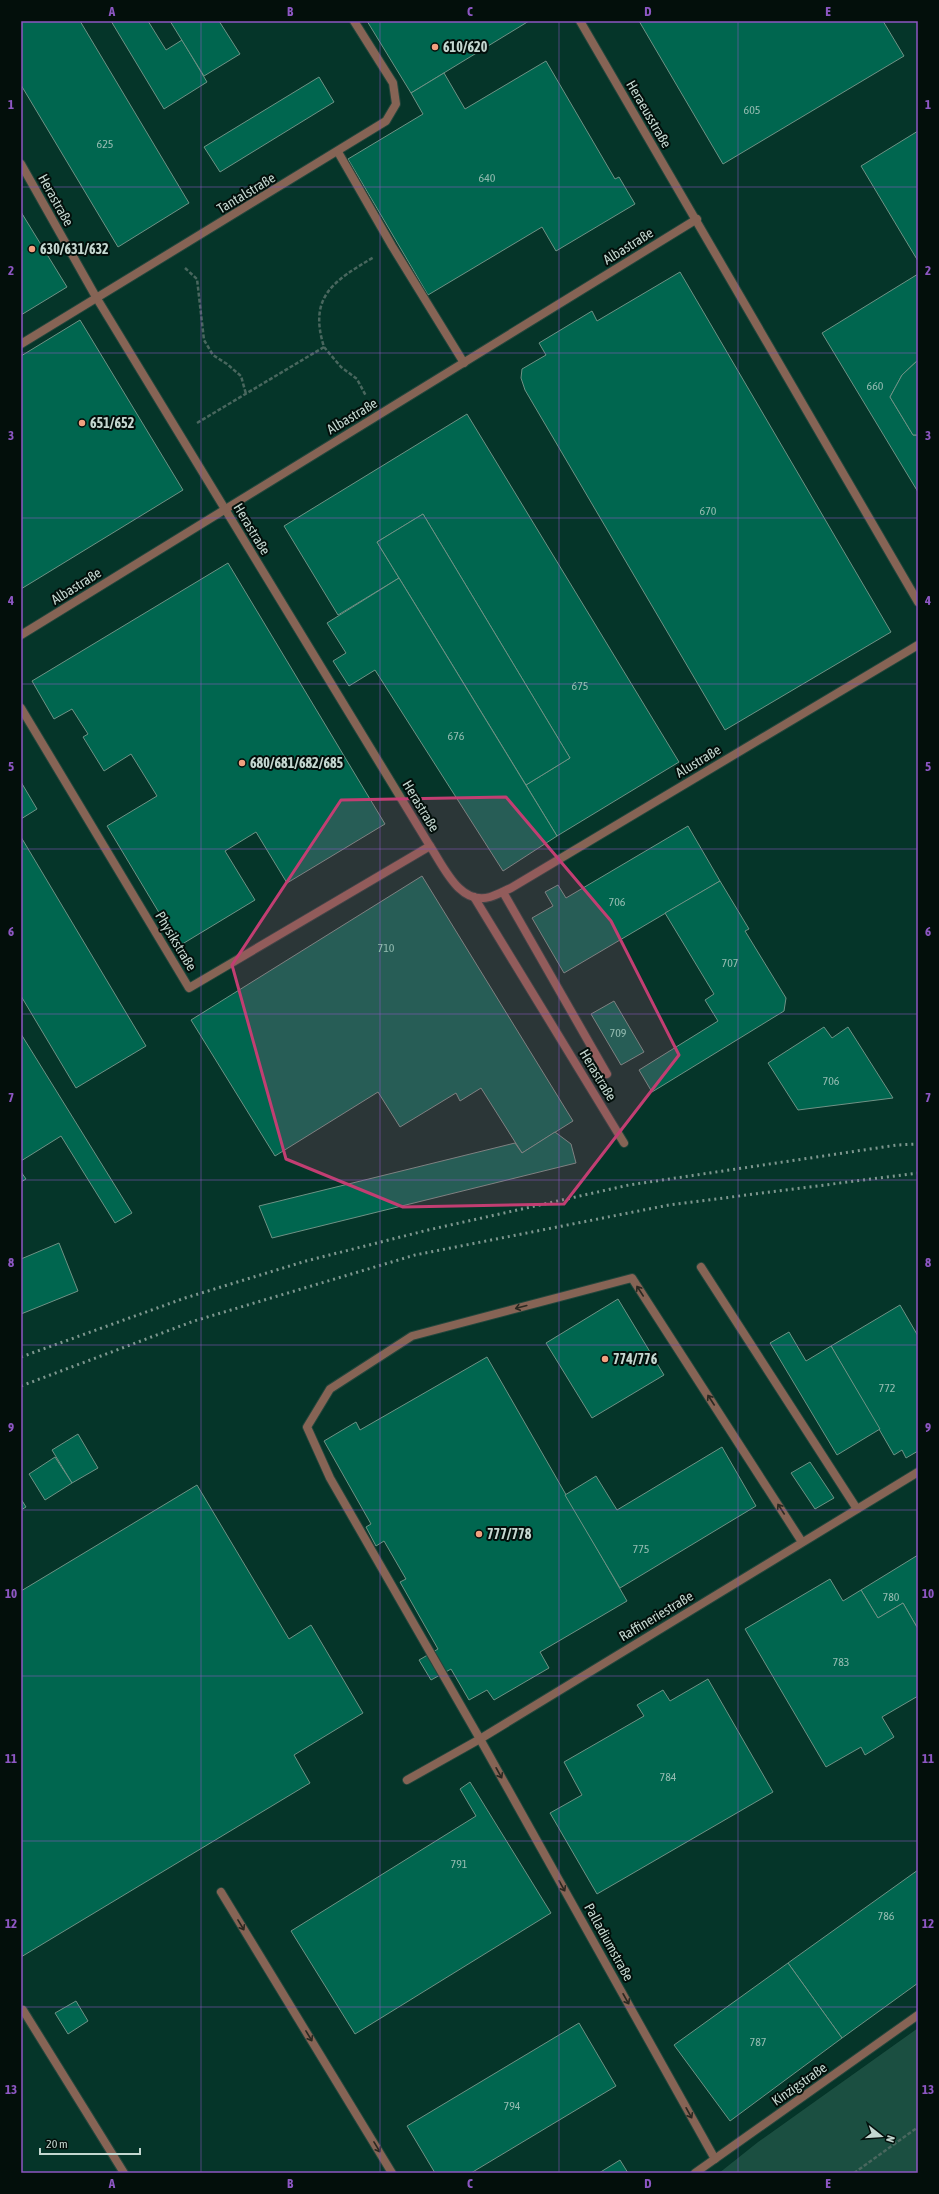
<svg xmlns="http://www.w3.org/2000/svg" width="939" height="2194" font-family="'Asap Condensed',sans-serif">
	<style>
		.built { fill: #053529 }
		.green { fill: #1b4f41 }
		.building { fill: #00664f; stroke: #6e9285 }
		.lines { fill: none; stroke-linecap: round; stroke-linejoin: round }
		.lane-casing { stroke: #24463c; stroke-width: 10 }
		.path { stroke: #49675e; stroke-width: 2.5; stroke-dasharray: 4 2; stroke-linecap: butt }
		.lane { stroke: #866455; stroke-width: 8 }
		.rail { stroke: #7e978f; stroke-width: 3; stroke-dasharray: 2 4; stroke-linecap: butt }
		.oneway { stroke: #2a2921 }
		.marked { fill: #c23e72; fill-opacity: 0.2; stroke: #c23e72; stroke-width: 3; stroke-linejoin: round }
		.grid { fill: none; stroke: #8d57c3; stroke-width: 1; stroke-opacity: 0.55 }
		.poi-dot { fill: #f2a07f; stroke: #030f0b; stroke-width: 1.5 }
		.labels { text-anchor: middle; stroke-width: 4; stroke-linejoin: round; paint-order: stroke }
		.number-label { font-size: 12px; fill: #93bbb0 }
		.poi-label { font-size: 14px; font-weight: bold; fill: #c4d7d0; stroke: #030f0b; text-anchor: start }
		.street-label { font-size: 14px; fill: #c4d7d0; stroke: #030f0b }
		.neatline { fill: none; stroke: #8d57c3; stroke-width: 1.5 }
		.grid-label { font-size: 13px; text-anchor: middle; font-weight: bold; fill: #8d57c3 }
	</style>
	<rect width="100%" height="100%" fill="#062a20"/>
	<polygon class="built" points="21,21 918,21 918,2028 758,2142 719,2173 21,2173"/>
	<polygon class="green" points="918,2028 918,2173 719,2173 758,2142"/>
	<g class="building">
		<polygon points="21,21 80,21 189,203 118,247 21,85"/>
		<polygon points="111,21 148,21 166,50 182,40 207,82 164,109"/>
		<polygon points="170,21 219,21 240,54 204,76"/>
		<polygon points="367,21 529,21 411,93"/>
		<polygon points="639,21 883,21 904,56 723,164"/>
		<polygon points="546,61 615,179 619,177 635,204 556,251 542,227 428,295 348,159 423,114 411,93 444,73 465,109"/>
		<polygon points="319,77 334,102 220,172 204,147"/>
		<polygon points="918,131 918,261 861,166"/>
		<polygon points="21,212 67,287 21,315"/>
		<polygon points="680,272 891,632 725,730 525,390 521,378 522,369 546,355 539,343 592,311 597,321"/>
		<polygon points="918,274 918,360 902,375 890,397 913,435 918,435 918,492 822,333"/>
		<polygon points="80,320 183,490 21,589 21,356"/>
		<polygon points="918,360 918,435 913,435 890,397 902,375"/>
		<polygon points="467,414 679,762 557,836 526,785 570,758 423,514 377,542 399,578 338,615 284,526"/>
		<polygon points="423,514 570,758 526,785 377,542"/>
		<polygon points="228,563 385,824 287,883 256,832 225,851 255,900 179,946 107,826 157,796 131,754 104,771 83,737 88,734 72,709 54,719 32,681"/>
		<polygon points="399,578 557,836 503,871 375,670 349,686 333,661 346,653 327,623"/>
		<polygon points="21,782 37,809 21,819"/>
		<polygon points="688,826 720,881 564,973 532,918 553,906 545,892 558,885 566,898"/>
		<polygon points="21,837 146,1046 76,1088 21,996"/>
		<polygon points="422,876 573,1121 522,1153 481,1088 460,1101 456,1093 400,1127 378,1092 275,1156 191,1020"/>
		<polygon points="720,881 749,929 745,931 786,998 784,1011 652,1092 639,1070 718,1021 705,1000 714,994 665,913"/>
		<polygon points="614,1001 644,1052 621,1065 591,1014"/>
		<polygon points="824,1027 832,1038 848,1027 893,1098 798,1110 768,1063"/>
		<polygon points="21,1034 132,1213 115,1223 61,1136 21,1161"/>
		<polygon points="555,1132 571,1144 576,1163 272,1238 259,1206 515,1143 522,1153"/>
		<polygon points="21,1172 26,1179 21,1182"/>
		<polygon points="59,1243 78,1291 21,1314 21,1259"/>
		<polygon points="618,1299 664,1375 592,1418 546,1343"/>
		<polygon points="900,1305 918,1336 918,1451 906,1458 902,1450 894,1455 831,1346"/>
		<polygon points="789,1332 806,1361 831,1346 880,1429 837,1455 770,1343"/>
		<polygon points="487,1357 627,1601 540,1652 549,1668 494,1700 487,1690 469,1700 451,1669 431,1680 419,1660 438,1649 400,1582 406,1579 384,1541 376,1546 366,1527 371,1524 324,1441 356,1422 360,1430"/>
		<polygon points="78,1434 98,1468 72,1483 52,1450"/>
		<polygon points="722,1447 756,1506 620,1588 565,1495 596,1476 617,1510"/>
		<polygon points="55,1457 72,1483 45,1500 29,1474"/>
		<polygon points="810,1462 834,1498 815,1509 791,1473"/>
		<polygon points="197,1485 289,1639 311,1625 363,1713 294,1755 310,1783 21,1957 21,1591"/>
		<polygon points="21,1499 26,1507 21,1510"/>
		<polygon points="918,1555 918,1629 903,1603 878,1618 861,1590"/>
		<polygon points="830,1579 843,1601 861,1590 878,1618 903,1603 918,1629 918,1696 882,1717 894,1737 865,1755 861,1747 826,1767 745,1629"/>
		<polygon points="708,1679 773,1792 597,1894 550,1813 582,1795 564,1762 644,1716 637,1705 663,1690 670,1701"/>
		<polygon points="470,1782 551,1913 355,2034 291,1931 476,1816 460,1789"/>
		<polygon points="918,1870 918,1983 842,2038 788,1963"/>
		<polygon points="788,1963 842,2038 730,2121 674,2045"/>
		<polygon points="76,2001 88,2021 68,2034 55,2013"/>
		<polygon points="579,2023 616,2086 471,2173 435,2173 407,2126"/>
		<polygon points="620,2160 628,2173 599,2173"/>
	</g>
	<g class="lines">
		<g class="lane-casing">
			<g id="lane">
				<polyline points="580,21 918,602"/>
				<polyline points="338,152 392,246 464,363"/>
				<path d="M21,164L96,297L430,846C444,867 460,906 490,897C497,895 504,891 511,888L918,645"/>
				<polyline points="21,344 386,121 396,104 393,83 354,21"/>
				<polyline points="21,635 697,219"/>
				<polyline points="21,708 189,988 430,846"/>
				<polyline points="503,892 607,1074"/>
				<polyline points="474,897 624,1143"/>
				<polyline points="701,1267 857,1509"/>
				<polyline points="407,1780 480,1739 918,1472"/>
				<polyline points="221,1892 392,2173"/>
				<polyline points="23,2010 124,2173"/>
				<polyline points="715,2159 480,1739 330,1478 307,1427 330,1389 412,1336 632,1278 802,1542"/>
				<polyline points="695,2173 918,2015"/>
			</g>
		</g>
		<g class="path">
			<polyline points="185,268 197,279 204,340 213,355 227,364 241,376 246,394"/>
			<polyline points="324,347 341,367 357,379 366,396"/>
			<path d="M197,423L324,347C308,296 334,281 374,257"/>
			<polyline points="854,2173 918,2127"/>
		</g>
		<use href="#lane" class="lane"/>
		<g class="rail">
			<polyline points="21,1357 185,1298 306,1261 428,1230 629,1185 897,1145 918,1144"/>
			<polyline points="21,1386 194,1321 415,1255 669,1205 918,1173"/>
		</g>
	</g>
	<defs><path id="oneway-shaft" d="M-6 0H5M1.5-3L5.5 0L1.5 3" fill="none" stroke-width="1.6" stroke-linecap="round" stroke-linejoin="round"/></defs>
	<g class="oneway">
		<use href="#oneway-shaft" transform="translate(640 1291) rotate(-123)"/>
		<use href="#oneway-shaft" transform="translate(521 1307) rotate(165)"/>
		<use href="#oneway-shaft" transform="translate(711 1400) rotate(-123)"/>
		<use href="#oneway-shaft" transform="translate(781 1509) rotate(-123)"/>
		<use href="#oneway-shaft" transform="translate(499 1773) rotate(61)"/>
		<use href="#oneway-shaft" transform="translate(562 1886) rotate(61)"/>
		<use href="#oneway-shaft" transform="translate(241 1925) rotate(59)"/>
		<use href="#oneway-shaft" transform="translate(626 1999) rotate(61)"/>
		<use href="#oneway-shaft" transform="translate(309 2036) rotate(59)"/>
		<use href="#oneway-shaft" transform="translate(689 2113) rotate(61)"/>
		<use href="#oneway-shaft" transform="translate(377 2147) rotate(59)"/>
	</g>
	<path class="marked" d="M506,797L611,921L679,1055L564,1204L403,1207L286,1159L232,965L341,800Z"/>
	<path class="grid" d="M201,21V2173M380,21V2173M559,21V2173M738,21V2173M21,187H918M21,353H918M21,518H918M21,684H918M21,849H918M21,1014H918M21,1180H918M21,1345H918M21,1510H918M21,1676H918M21,1841H918M21,2007H918"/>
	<g class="poi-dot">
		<circle cx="435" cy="47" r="4"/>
		<circle cx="32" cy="249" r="4"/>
		<circle cx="82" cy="423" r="4"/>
		<circle cx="242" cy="763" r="4"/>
		<circle cx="605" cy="1359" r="4"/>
		<circle cx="479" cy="1534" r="4"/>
	</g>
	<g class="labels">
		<g class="number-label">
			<text x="752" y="114">605</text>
			<text x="105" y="148">625</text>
			<text x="487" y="182">640</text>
			<text x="875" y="390">660</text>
			<text x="708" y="515">670</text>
			<text x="580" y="690">675</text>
			<text x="456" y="740">676</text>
			<text x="617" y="906">706</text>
			<text x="386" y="952">710</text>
			<text x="730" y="967">707</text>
			<text x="618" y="1037">709</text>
			<text x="831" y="1085">706</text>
			<text x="887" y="1392">772</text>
			<text x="641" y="1553">775</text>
			<text x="891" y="1601">780</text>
			<text x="841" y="1666">783</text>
			<text x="668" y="1781">784</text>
			<text x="459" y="1868">791</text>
			<text x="886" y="1920">786</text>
			<text x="758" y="2046">787</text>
			<text x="512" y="2110">794</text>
		</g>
		<g class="poi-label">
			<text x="443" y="52">610/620</text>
			<text x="40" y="254">630/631/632</text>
			<text x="90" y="428">651/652</text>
			<text x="250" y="768">680/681/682/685</text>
			<text x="613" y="1364">774/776</text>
			<text x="487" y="1539">777/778</text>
		</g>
		<g class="street-label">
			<text transform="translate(649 114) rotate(60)" y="5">Heraeusstraße</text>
			<text transform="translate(246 193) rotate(-31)" y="5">Tantalstraße</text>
			<text transform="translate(56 200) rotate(61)" y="5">Herastraße</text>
			<text transform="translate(628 246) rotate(-32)" y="5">Albastraße</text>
			<text transform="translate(352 416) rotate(-31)" y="5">Albastraße</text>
			<text transform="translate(252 529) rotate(59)" y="5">Herastraße</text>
			<text transform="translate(76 586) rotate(-32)" y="5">Albastraße</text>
			<text transform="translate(698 761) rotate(-31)" y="5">Alustraße</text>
			<text transform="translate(421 806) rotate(59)" y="5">Herastraße</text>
			<text transform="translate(176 941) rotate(59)" y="5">Physikstraße</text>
			<text transform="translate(598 1075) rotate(59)" y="5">Herastraße</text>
			<text transform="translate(656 1616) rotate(-31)" y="5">Raffineriestraße</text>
			<text transform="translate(609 1942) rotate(61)" y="5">Palladiumstraße</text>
			<text transform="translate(799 2084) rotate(-35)" y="5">Kinzigstraße</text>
		</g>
	</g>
	<rect width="939" height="2194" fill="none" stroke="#030f0b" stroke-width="44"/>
	<g transform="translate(881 2136) rotate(107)" stroke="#030f0b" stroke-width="3" paint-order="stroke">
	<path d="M0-3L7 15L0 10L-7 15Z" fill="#c4d7d0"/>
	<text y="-6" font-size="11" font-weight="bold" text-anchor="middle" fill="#c4d7d0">N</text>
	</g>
	<path d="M40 2148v6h100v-6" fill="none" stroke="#c4d7d0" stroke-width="2"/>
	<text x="46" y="2148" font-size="12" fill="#c4d7d0" stroke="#030f0b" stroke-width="3" paint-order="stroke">20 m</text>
	<rect x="22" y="22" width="895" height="2150" class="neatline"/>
	<g class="grid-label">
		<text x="112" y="16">A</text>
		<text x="290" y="16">B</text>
		<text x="470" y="16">C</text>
		<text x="648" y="16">D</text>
		<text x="828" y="16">E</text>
		<text x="11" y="109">1</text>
		<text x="928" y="109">1</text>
		<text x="11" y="275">2</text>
		<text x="928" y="275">2</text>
		<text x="11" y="440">3</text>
		<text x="928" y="440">3</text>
		<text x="11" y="605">4</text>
		<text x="928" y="605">4</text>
		<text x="11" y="771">5</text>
		<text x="928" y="771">5</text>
		<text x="11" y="936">6</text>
		<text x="928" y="936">6</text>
		<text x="11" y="1102">7</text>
		<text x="928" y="1102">7</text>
		<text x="11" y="1267">8</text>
		<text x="928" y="1267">8</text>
		<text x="11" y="1432">9</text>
		<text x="928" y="1432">9</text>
		<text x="11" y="1598">10</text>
		<text x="928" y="1598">10</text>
		<text x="11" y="1763">11</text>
		<text x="928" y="1763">11</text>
		<text x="11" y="1928">12</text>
		<text x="928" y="1928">12</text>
		<text x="11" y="2094">13</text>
		<text x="928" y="2094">13</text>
		<text x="112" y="2188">A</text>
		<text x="290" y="2188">B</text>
		<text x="470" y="2188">C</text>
		<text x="648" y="2188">D</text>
		<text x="828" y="2188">E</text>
	</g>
</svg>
